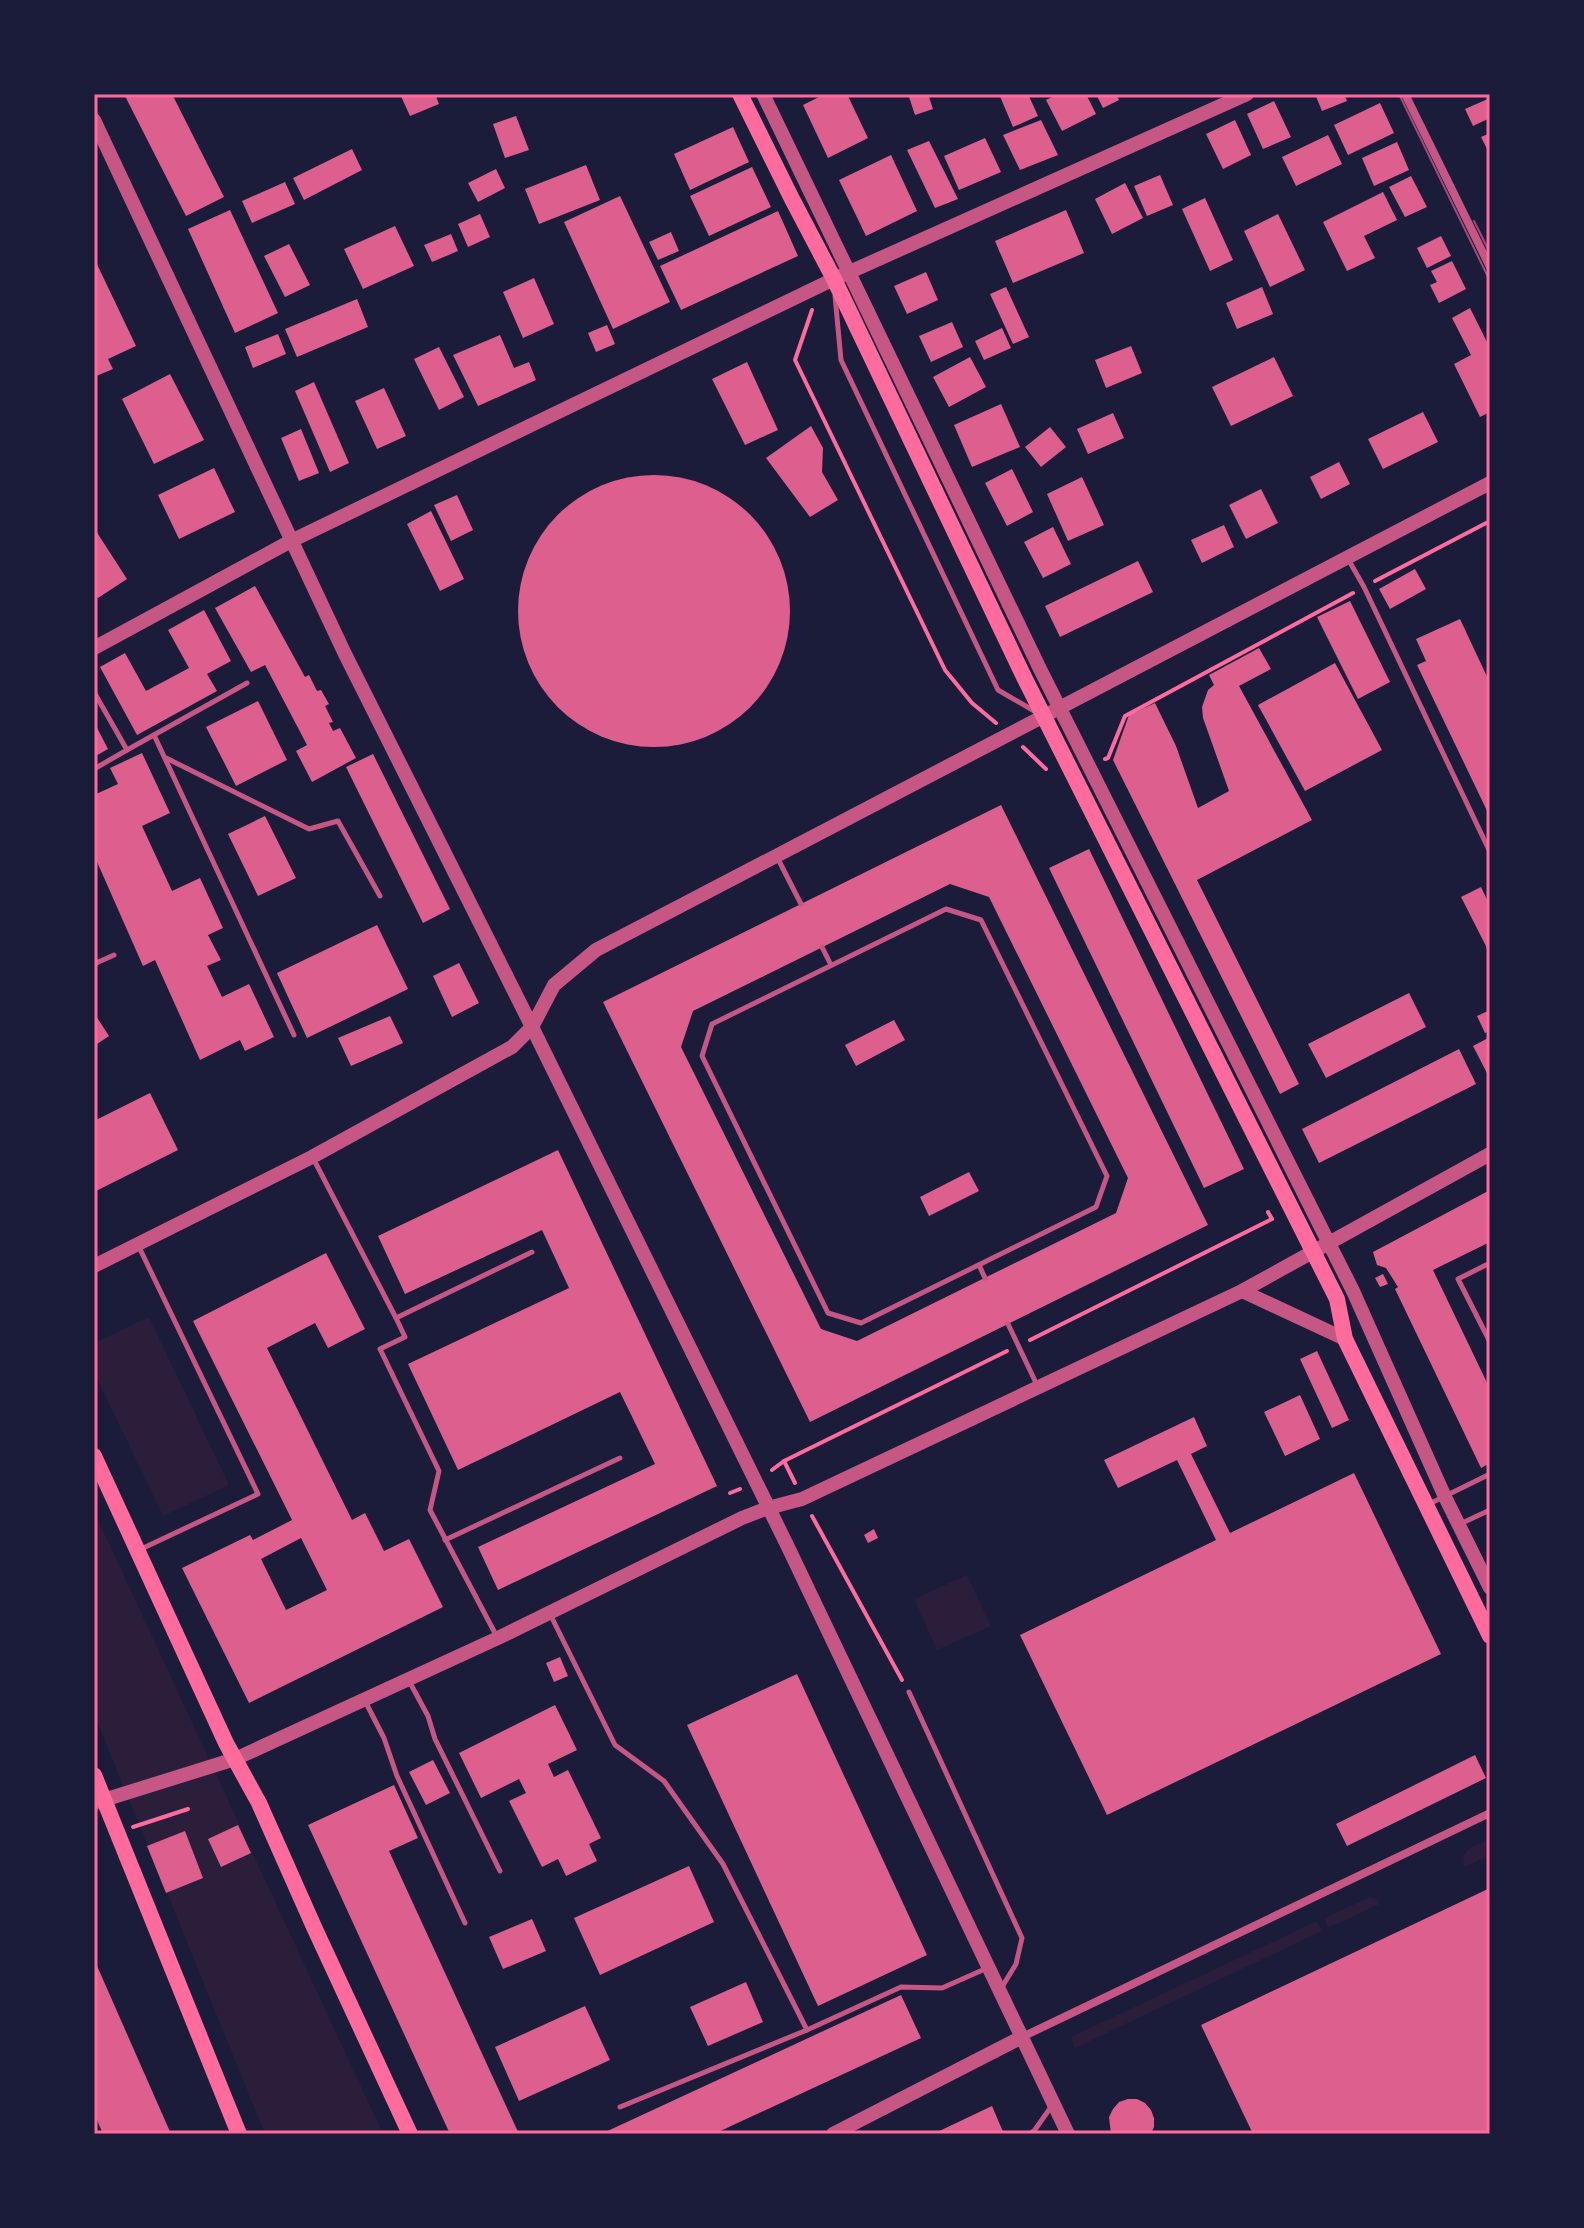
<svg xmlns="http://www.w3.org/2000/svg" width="1584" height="2228" font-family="Mulish,sans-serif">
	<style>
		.green { fill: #2a1e3b }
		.building { fill: #dd5f8e; fill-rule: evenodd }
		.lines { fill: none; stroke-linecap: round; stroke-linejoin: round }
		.path { stroke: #ff6b9d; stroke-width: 4 }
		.service { stroke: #c65784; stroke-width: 5 }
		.minor { stroke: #c65784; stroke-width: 8 }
		.tertiary { stroke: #c65784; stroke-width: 14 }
		.secondary { stroke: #ff6b9d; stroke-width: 16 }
		.tram { stroke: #a44b75; stroke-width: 2 }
		.neatline { fill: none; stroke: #ff6b9d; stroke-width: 3 }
	</style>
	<rect width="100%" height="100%" fill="#1b1b3a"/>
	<g class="green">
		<polygon points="149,1317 229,1485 163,1516 94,1372 94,1343"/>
		<polygon points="94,1511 383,2134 265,2134 94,1714"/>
		<polygon points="967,1575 991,1626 937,1650 914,1599"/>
		<path d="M1490,1839V1855L1465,1867C1457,1849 1477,1845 1490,1839Z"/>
		<polygon points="1370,1897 1377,1899 1380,1904 1328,1928 1324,1918"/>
		<polygon points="1317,1921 1322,1931 1075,2048 1071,2037"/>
	</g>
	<g class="building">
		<polygon points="124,94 172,94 224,197 186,216"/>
		<polygon points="400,94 435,94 439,104 410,116"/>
		<polygon points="825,94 847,94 868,138 828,158 803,105"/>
		<polygon points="908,94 928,94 933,109 915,115"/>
		<polygon points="999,94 1028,94 1038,116 1013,127"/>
		<polygon points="1058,94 1086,94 1096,114 1062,131 1046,100"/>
		<polygon points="1096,94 1116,94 1119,100 1103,108"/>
		<polygon points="1315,94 1344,94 1347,101 1322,111"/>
		<polygon points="1490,98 1490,118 1473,126 1465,109"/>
		<polygon points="1274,101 1291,137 1263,149 1247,114"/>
		<polygon points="1380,103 1394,133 1348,155 1334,125"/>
		<polygon points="516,116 529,150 505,158 493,124"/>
		<polygon points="1041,120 1058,155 1020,170 1003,135"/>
		<polygon points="1235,120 1251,155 1223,169 1206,134"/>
		<polygon points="733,127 749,162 690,190 674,154"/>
		<polygon points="1490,133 1490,155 1481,137"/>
		<polygon points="1328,135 1342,164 1296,186 1282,157"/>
		<polygon points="985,138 1001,172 959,190 944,156"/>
		<polygon points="929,141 958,199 935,208 907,150"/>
		<polygon points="1397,142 1409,170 1374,186 1362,158"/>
		<polygon points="352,149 362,170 304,200 293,178"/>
		<polygon points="891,155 917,211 866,236 839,180"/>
		<polygon points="586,165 600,200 539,224 525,189"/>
		<polygon points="752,167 771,207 709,236 690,196"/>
		<polygon points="496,169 505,188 478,202 468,183"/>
		<polygon points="1160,175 1173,205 1147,216 1134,186"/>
		<polygon points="1411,176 1427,207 1405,217 1389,187"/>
		<polygon points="285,182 295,204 252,223 242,201"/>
		<polygon points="1125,183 1143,218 1112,234 1095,199"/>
		<polygon points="1383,192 1397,220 1364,236 1375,258 1347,271 1323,222"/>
		<polygon points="620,196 670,302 613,329 564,222"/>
		<polygon points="1205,198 1233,260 1210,271 1182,209"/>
		<polygon points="230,210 278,313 235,333 188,229"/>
		<polygon points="1066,210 1084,253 1013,283 995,241"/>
		<polygon points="778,211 798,256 681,310 660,266"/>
		<polygon points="480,214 490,237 468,247 458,224"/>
		<polygon points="1278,214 1305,270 1270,287 1244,231"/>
		<polygon points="395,226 414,266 363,289 344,249"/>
		<polygon points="671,232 679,251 658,260 649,242"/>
		<polygon points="451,234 458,251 432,262 424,245"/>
		<polygon points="1441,236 1451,256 1427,268 1417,248"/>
		<polygon points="289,244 310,285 285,297 264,256"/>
		<polygon points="94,258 136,346 108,359 113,369 94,377"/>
		<polygon points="1452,261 1466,289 1439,303 1430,285 1437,282 1431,271"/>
		<polygon points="926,272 938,300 907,314 894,286"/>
		<polygon points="534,278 554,324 523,338 503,292"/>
		<polygon points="1006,287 1029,337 1013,344 990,294"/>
		<polygon points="1262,287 1273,314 1237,329 1226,303"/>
		<polygon points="357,299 368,327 297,357 285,329"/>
		<polygon points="1470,308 1490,348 1490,412 1480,417 1454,364 1471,355 1452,318"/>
		<polygon points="952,322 963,347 931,362 919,336"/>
		<polygon points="607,325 615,344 596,352 588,333"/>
		<polygon points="1002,328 1011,348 984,360 975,341"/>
		<polygon points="278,334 286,354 253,368 245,347"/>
		<polygon points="500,335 514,368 529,362 536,380 478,406 453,355"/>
		<polygon points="1131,346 1142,373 1106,388 1095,360"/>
		<polygon points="439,347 464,397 439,410 414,359"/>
		<polygon points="970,357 986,387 949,407 933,377"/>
		<polygon points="1274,357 1293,396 1231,426 1212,387"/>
		<polygon points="747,362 778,430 745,445 712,379"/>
		<polygon points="170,374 204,440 154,464 122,399"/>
		<polygon points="314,382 349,463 330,472 295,391"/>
		<polygon points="384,388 406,436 377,449 355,401"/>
		<polygon points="1001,404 1020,447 972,467 954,425"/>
		<polygon points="1423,412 1438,442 1383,469 1368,439"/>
		<polygon points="1113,413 1124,438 1088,454 1077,429"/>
		<polygon points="811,426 823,448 822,472 838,500 810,517 766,458"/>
		<polygon points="1050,427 1066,447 1041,467 1025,447"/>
		<polygon points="301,429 319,473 299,481 281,438"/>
		<polygon points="1339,462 1350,484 1321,499 1310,477"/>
		<polygon points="214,468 235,512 179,539 158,495"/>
		<polygon points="1012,469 1033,512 1007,526 985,483"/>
		<circle cx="654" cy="611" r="136"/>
		<polygon points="1082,477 1104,525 1068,541 1047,494"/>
		<polygon points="1261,489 1278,523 1246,539 1229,505"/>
		<polygon points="457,495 473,530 451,541 434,505"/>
		<polygon points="431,511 464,579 440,591 407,524"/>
		<polygon points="1224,525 1234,547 1202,563 1191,540"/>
		<polygon points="1053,527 1071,564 1043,578 1024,542"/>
		<polygon points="96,531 127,579 98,598 94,592 94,532"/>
		<polygon points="1138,561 1153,592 1060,637 1045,606"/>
		<polygon points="1415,569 1426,589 1390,609 1379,589"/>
		<polygon points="255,586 305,677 309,675 317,691 321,690 329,704 325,706 333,722 329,723 333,731 340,728 356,758 312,782 296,751 307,745 265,665 251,672 215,608"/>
		<polygon points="1350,601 1390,682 1358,699 1317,617"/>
		<polygon points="204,610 231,661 207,674 217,691 137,735 100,667 125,653 146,691 189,668 168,630"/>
		<polygon points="1460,619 1490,683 1490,817 1417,665 1426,661 1416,639"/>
		<polygon points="1259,648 1271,669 1239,686 1312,820 1197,880 1299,1084 1280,1094 1113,760 1129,715 1155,703 1176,746 1198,808 1229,791 1203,718 1202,707 1208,690 1214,685 1209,675"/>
		<polygon points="1335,663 1382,750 1305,791 1258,705"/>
		<polygon points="258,701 287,760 236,786 206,727"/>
		<polygon points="94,722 108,749 94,757"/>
		<polygon points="142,753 170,813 142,826 172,891 200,878 223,928 208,935 221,960 207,966 222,997 249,984 274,1037 245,1051 240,1040 200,1060 155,960 143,966 94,855 94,795 118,784 110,768"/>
		<polygon points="373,754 450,909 423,923 346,767"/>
		<path d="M1001,805L1208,1225L810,1422L603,1002ZM950,884L989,897L1128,1178L1116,1213L857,1341L821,1329L681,1047L693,1011Z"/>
		<polygon points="265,816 296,878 258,896 228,834"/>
		<polygon points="1089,849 1244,1169 1204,1188 1049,868"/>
		<polygon points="1481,887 1490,906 1490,954 1461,897"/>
		<polygon points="377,925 408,989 307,1038 277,973"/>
		<polygon points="459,963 479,1003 452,1017 433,976"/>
		<polygon points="1409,993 1426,1027 1326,1078 1308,1044"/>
		<polygon points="1490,1010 1490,1031 1485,1033 1477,1016"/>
		<polygon points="94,1013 109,1036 94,1046"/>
		<polygon points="390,1016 403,1043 351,1066 338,1038"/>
		<polygon points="894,1020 905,1040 856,1066 845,1045"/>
		<polygon points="1490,1037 1490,1079 1473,1046"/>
		<polygon points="1459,1049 1476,1084 1319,1163 1302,1129"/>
		<polygon points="150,1093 178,1150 94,1192 94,1121"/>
		<polygon points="558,1150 717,1486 498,1590 478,1547 655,1464 620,1392 458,1470 408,1364 569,1288 542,1230 405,1294 378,1236"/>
		<polygon points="969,1172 979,1191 929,1216 920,1197"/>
		<polygon points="1490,1190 1490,1242 1433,1270 1490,1389 1490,1463 1481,1468 1395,1289 1398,1287 1386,1268 1377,1265 1373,1252"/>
		<path d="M326,1253L365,1329L328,1348L315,1323L267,1348L352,1520L365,1513L384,1551L409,1539L443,1607L249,1703L182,1568L250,1535L253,1540L292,1520L193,1321ZM301,1538L327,1590L286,1610L261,1559Z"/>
		<polygon points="1383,1274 1388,1284 1380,1287 1375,1278"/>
		<polygon points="1317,1351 1349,1420 1332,1428 1300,1359"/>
		<polygon points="1300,1395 1320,1439 1285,1456 1264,1412"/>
		<polygon points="1194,1417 1207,1446 1191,1454 1230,1533 1354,1473 1441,1654 1107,1815 1020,1635 1216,1540 1177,1460 1118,1488 1104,1460"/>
		<polygon points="874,1529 878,1538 868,1543 864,1535"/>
		<polygon points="560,1657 568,1676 554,1682 546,1663"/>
		<polygon points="797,1674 927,1955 818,2006 687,1725"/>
		<polygon points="555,1705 577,1750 548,1764 554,1777 568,1770 601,1838 589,1844 597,1861 566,1876 558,1859 542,1867 509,1801 526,1793 519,1779 481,1798 459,1753"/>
		<polygon points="1475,1755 1486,1778 1347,1846 1336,1824"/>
		<polygon points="433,1760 450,1793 426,1805 409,1772"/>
		<polygon points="394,1785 418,1838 389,1851 519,2134 450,2134 308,1825"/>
		<polygon points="238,1825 251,1853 221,1867 208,1839"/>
		<polygon points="185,1831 203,1878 166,1893 147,1846"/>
		<polygon points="689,1866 714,1922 600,1975 574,1918"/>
		<polygon points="1490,1888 1490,2134 1253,2134 1201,2025"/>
		<polygon points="532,1919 546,1951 503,1969 489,1937"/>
		<polygon points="94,1959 171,2134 103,2134 94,2113"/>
		<polygon points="746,1982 763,2022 708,2046 690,2007"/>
		<polygon points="901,1995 921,2038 731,2126 714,2134 601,2134"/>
		<polygon points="585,2006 610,2060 519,2101 495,2047"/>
		<polygon points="1128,2099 1137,2099 1145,2103 1151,2110 1154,2118 1154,2127 1151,2134 1111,2134 1109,2117 1113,2109 1119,2102"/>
		<polygon points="992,2106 1004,2134 933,2134"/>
	</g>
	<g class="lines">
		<g class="path">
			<polyline points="812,310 795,360 945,670 972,703 996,723"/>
			<polyline points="1375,581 1490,521"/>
			<polyline points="1023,747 1046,769"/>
			<polyline points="1105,759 1108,758 1125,716 1353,593"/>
			<polyline points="1030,1340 1272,1219 1268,1212"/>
			<polyline points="784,1461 1007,1351"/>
			<polyline points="772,1470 784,1461 795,1483"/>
			<polyline points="730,1493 740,1489"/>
			<polyline points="812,1516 902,1680"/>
			<polyline points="133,1827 188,1809"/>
		</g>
		<g class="service">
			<polyline points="835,296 841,360 998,690 1036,712"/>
			<polyline points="1348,559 1364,587 1490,852"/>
			<polyline points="94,692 127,750 94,769"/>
			<polyline points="154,735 294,1035"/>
			<polyline points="127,750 247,683"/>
			<polyline points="166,758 309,829 338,821 380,896"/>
			<polyline points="777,857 801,904"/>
			<polygon points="946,909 981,920 1107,1176 1096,1207 861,1323 828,1313 702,1056 712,1024"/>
			<polyline points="822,947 831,965"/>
			<polyline points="94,964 114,955"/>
			<polyline points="313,1158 396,1318 532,1252"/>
			<polyline points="1490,1263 1458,1279 1490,1342"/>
			<polyline points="979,1265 985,1278"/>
			<polyline points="396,1318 405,1337 380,1349 439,1471 430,1510 496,1635"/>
			<polyline points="1008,1324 1037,1385"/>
			<polyline points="1427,1505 1490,1474"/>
			<polyline points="1460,1524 1490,1510"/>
			<polyline points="445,1540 620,1458"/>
			<polyline points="139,1550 258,1494 139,1247"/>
			<polyline points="550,1614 615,1745 664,1781 723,1864 807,2030 620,2107"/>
			<polyline points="409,1681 428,1716 435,1739 500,1871"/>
			<polyline points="909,1692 1022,1938 1016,1964 1002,1987"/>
			<polyline points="365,1701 384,1738 397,1776 465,1923"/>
			<polyline points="807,2030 901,1987 942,1988 985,1969"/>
			<polyline points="1029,2134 1034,2131 1051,2107"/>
		</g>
		<g class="minor">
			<polyline points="1405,94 1490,267"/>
			<polyline points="1022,2037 1490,1813"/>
		</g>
		<g class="tertiary">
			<polyline points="763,94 1040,669 1353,1291 1445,1497 1490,1588"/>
			<polyline points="94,120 344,652 532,1027 788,1547 1068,2134"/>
			<polyline points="94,648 291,541 834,279 1247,94"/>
			<polyline points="94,1266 312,1157 512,1047 532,1027 554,985 596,950 1490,483"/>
			<polyline points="1242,1291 1345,1339"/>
			<polyline points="94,1803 235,1759 498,1638 742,1518 768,1508 802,1499 1242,1291 1490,1154"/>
			<polyline points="833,2134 1022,2037"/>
		</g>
		<g class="secondary">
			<polyline points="740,94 792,199 834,279 1024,677 1337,1299 1345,1339 1490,1636"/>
			<polyline points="94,1456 226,1743 259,1803 314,1927 410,2134"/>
			<polyline points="94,1775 239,2134"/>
		</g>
		<g class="tram">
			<polyline points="1399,94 1490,281"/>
			<polyline points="1474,221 1490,253"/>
		</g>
	</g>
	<rect width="1584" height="2228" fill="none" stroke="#1b1b3a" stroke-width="192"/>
	<rect x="96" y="96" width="1392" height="2036" class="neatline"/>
</svg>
